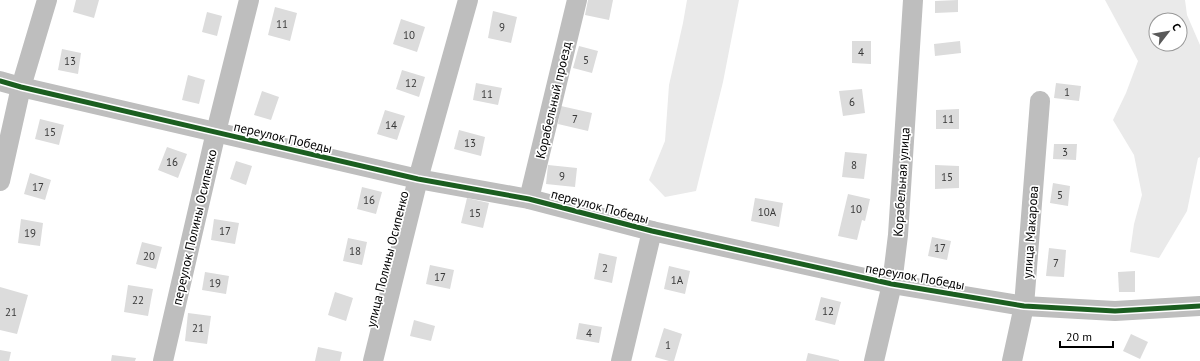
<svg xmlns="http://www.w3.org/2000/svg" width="1200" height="361" font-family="'PT Sans',sans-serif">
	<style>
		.green { fill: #eaeaea; fill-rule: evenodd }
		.building { fill: #dcdcdc }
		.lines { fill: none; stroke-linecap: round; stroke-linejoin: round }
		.street { stroke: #bebebe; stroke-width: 20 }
		.cycleway-casing { stroke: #fff; stroke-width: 8 }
		.cycleway { stroke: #1b5e20; stroke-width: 5 }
		.labels { text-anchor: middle; stroke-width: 3.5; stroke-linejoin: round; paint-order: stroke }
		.number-label { font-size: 11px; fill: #373737 }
		.street-label { font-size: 13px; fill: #000; stroke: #fff }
	</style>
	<rect width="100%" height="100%" fill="#fff"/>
	<g class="green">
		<polygon points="687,0 739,0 723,82 696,191 665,197 649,180 665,141 669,85 683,23"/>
		<path d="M1105,0H1185L1187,15L1200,45V157L1198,158L1187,211L1159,258L1130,252L1134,224L1142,195L1134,155L1113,120L1126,93L1138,61ZM1156,20H1180V44H1156Z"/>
	</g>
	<g class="building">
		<polygon points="76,0 99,0 94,18 73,12"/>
		<polygon points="588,0 613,0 609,20 585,15"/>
		<polygon points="958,0 958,12 935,13 935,1"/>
		<polygon points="275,7 297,13 290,41 268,35"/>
		<polygon points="493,11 517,17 511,43 488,38"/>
		<polygon points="207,12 222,16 217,36 202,32"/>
		<polygon points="401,19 425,27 417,52 393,44"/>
		<polygon points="852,41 871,41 871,64 852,63"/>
		<polygon points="960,41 961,53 935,56 934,44"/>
		<polygon points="579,46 598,51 592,73 573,68"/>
		<polygon points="62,49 81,53 78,74 58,70"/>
		<polygon points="402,70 425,77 419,97 396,89"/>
		<polygon points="188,75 205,80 199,104 182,100"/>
		<polygon points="476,83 502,88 498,105 473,100"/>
		<polygon points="1056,83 1081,86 1079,101 1054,98"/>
		<polygon points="862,89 865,113 843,116 839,91"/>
		<polygon points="262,91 279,97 271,120 254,115"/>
		<polygon points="561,106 592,113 588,131 558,124"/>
		<polygon points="959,109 959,129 936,129 936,110"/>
		<polygon points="385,110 405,116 397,140 377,134"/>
		<polygon points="40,119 64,125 59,145 35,139"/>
		<polygon points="459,130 485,137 481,156 454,149"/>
		<polygon points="1054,144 1077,144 1076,160 1053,159"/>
		<polygon points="167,147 187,154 178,178 158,170"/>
		<polygon points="845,152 867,154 864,179 842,177"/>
		<polygon points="236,161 252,166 246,185 230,179"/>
		<polygon points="548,165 577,168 575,187 546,184"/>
		<polygon points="935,165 959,166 959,188 935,189"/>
		<polygon points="30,173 51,180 45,200 24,194"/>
		<polygon points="1053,183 1070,186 1068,206 1050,203"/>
		<polygon points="362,187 382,192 376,214 357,209"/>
		<polygon points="848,194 870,199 865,221 862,220 857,240 838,236"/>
		<polygon points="467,198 489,203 483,228 461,223"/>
		<polygon points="755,198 783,203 779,227 751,221"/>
		<polygon points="21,219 43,223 40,246 18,243"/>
		<polygon points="214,219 239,223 235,244 211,240"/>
		<polygon points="932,237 951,241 947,260 928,256"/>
		<polygon points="348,238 367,242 362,265 343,261"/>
		<polygon points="142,242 162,247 156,269 136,264"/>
		<polygon points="1049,248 1066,250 1064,277 1046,276"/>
		<polygon points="599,253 617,257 612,283 594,279"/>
		<polygon points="430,265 454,270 450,289 426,284"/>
		<polygon points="669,266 690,271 685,294 664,289"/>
		<polygon points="1135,271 1135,292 1119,292 1118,272"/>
		<polygon points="205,272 229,276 226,294 202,290"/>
		<polygon points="128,285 153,289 148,316 124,312"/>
		<polygon points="0,287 28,295 17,334 0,330"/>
		<polygon points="335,292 353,298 346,321 328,315"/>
		<polygon points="821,297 841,302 835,325 815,320"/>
		<polygon points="188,313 211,316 207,344 185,341"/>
		<polygon points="414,320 435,326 431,341 410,336"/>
		<polygon points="579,323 602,327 599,343 576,339"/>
		<polygon points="664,328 682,334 674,361 669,361 655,357"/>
		<polygon points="1131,334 1148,342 1140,359 1123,351"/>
		<polygon points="318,347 342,352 340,361 315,361"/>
		<polygon points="0,350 11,352 9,361 0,361"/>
		<polygon points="808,353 839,360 839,361 806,361"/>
		<polygon points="112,355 136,358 135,361 111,361"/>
	</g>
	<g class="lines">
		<g class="street">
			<polyline points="0,81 21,87 418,179 529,199 652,231 892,284 1024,306 1115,311 1200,306"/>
			<polyline points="0,181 21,87 47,0"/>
			<polyline points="529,199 577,0"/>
			<polyline points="163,361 216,132 249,0"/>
			<polyline points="373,361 418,179 468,0"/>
			<polyline points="621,361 652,231"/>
			<polyline points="874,361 892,284 898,235 913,0"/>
			<polyline points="1012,361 1024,306 1040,101"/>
		</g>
		<g class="cycleway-casing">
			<polyline id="cycleway" points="0,81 21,87 418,179 529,199 652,231 892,284 1024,306 1115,311 1200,306"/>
		</g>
		<use href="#cycleway" class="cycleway"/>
	</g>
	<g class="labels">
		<g class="number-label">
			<text x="282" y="28">11</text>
			<text x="502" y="31">9</text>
			<text x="409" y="39">10</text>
			<text x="861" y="56">4</text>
			<text x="586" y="64">5</text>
			<text x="70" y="65">13</text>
			<text x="411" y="87">12</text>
			<text x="1067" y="96">1</text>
			<text x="487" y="98">11</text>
			<text x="852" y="106">6</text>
			<text x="575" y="123">7</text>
			<text x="948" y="123">11</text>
			<text x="391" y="129">14</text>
			<text x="50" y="136">15</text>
			<text x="470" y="147">13</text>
			<text x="1065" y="156">3</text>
			<text x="172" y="166">16</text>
			<text x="854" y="169">8</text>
			<text x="562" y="180">9</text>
			<text x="947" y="181">15</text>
			<text x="38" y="191">17</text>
			<text x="1060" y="199">5</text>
			<text x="369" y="204">16</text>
			<text x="856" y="213">10</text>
			<text x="767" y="216">10А</text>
			<text x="475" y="217">15</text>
			<text x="225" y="235">17</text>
			<text x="30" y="237">19</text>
			<text x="940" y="252">17</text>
			<text x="355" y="255">18</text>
			<text x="149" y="260">20</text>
			<text x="1056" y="267">7</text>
			<text x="605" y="272">2</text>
			<text x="440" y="281">17</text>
			<text x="677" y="284">1А</text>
			<text x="215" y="287">19</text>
			<text x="138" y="304">22</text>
			<text x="828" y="315">12</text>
			<text x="11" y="316">21</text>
			<text x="198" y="332">21</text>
			<text x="589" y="337">4</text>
			<text x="668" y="349">1</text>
		</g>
		<g class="street-label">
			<text transform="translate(553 100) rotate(-77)" y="5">Корабельный проезд</text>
			<text transform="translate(283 137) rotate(13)" y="5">переулок Победы</text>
			<text transform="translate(901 182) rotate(-86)" y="5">Корабельная улица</text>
			<text transform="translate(600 206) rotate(15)" y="5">переулок Победы</text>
			<text transform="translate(194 227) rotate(-77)" y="5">переулок Полины Осипенко</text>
			<text transform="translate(1030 232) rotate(-86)" y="5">улица Макарова</text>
			<text transform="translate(387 259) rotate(-76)" y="5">улица Полины Осипенко</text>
			<text transform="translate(915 276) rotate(10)" y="5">переулок Победы</text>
		</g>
	</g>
	<g transform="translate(1168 32) rotate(59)"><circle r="19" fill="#ffffff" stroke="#999999"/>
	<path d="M0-3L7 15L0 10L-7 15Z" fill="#595959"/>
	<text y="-6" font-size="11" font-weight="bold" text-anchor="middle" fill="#000000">С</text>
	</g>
	<path d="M1060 341v6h53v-6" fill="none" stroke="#000000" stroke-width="2"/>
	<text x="1066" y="341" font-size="12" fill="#000000" stroke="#ffffff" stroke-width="3" paint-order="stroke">20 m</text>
</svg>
